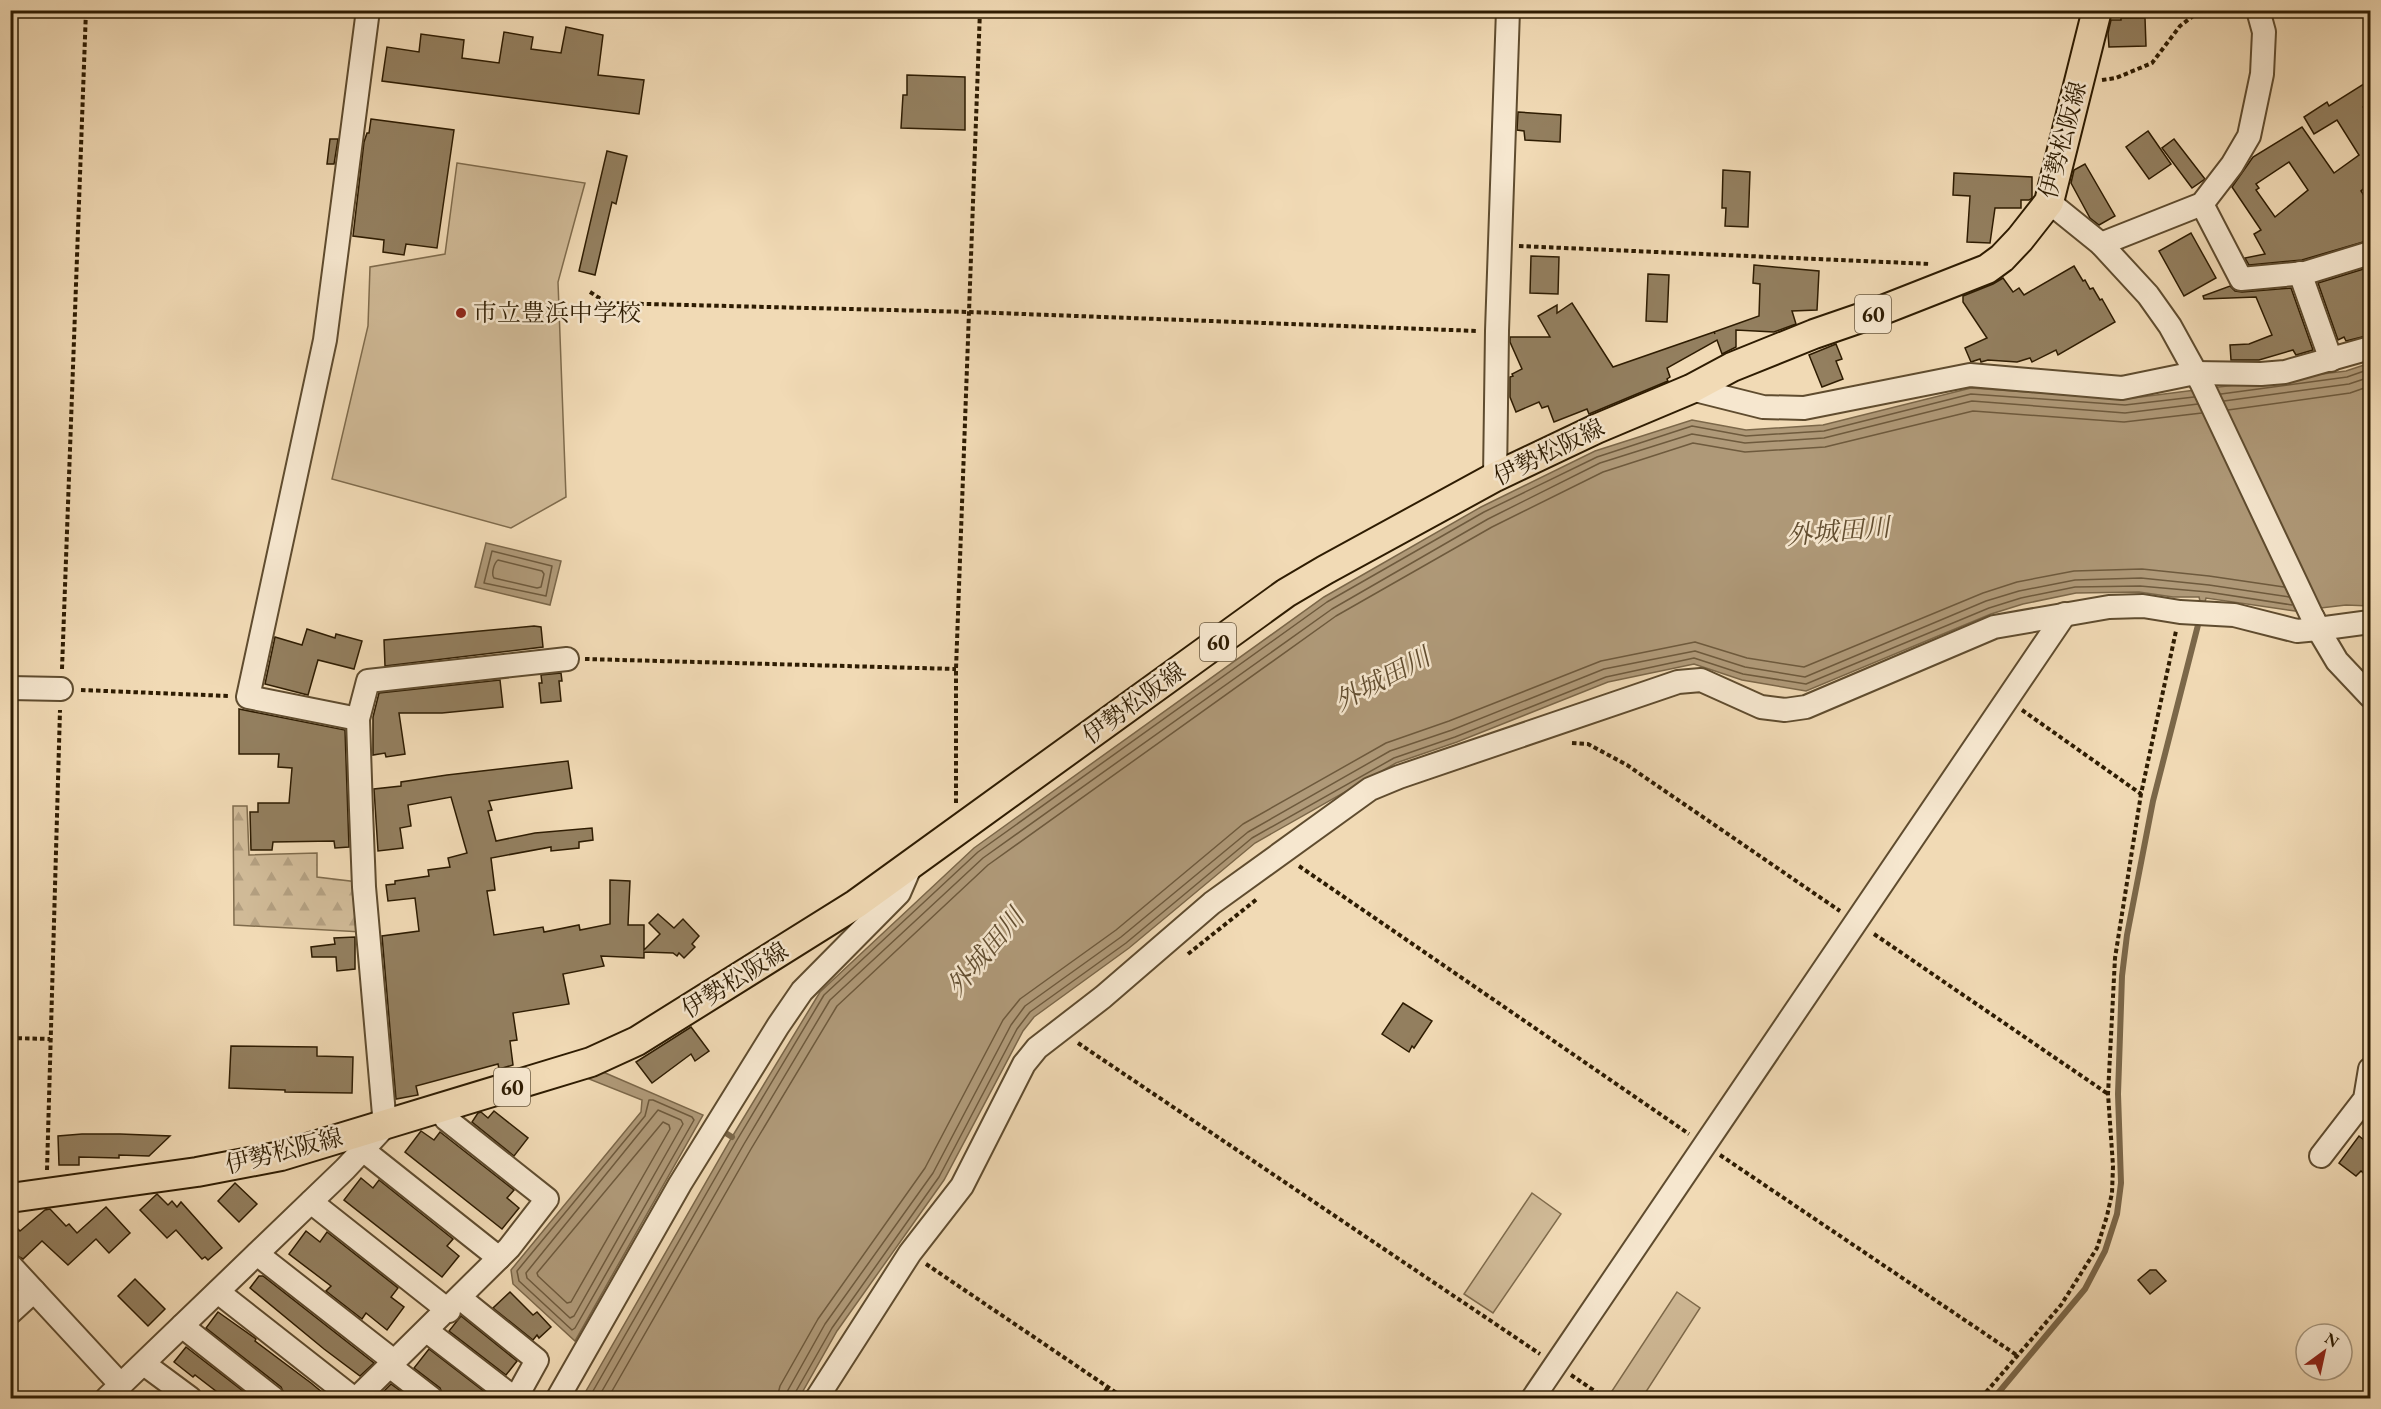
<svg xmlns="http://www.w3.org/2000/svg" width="2381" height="1409" font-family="'EB Garamond','Noto Serif JP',serif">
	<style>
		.green { fill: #d0ba97; stroke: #7f6b4c; stroke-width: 1.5 }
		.forest { fill: url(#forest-firs); stroke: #7f6b4c; stroke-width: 1.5 }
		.water { fill: #af9978; stroke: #7b6749; stroke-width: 1.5 }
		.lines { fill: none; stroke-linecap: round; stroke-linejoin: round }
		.shore { stroke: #6e5a3d; stroke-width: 1.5 }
		.stream { stroke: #7b6749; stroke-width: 6 }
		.building { fill: #937f5f; stroke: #2e1c02; stroke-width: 1.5; fill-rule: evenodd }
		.minor-casing { stroke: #5f4c2f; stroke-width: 26 }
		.major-casing { stroke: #2e1c02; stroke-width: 32 }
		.path { stroke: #2e1c02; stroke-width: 4; stroke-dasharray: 4.5 3; stroke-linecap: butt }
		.minor { stroke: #f6e7cf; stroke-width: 22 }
		.major { stroke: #f1dab5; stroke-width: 28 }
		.poi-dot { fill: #8f2418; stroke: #f6e7cf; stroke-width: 2 }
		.labels { text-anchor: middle; stroke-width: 5; stroke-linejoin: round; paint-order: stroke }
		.shield { fill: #f6e7cf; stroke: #6a5940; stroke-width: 1.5 }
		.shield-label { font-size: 22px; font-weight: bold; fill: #2e1c02 }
		.street-label { font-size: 24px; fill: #2e1c02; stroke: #f6e7cf }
		.poi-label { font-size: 24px; fill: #2e1c02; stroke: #f6e7cf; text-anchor: start }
		.water-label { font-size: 26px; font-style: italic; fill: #624e31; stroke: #f6e7cf }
	</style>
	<defs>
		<pattern id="forest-firs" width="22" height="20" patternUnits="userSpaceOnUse" patternTransform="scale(1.5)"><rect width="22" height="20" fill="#d0ba97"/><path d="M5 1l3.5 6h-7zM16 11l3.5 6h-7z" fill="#b39f80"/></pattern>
	</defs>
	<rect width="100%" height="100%" fill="#f1dab5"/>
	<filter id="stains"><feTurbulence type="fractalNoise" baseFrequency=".00333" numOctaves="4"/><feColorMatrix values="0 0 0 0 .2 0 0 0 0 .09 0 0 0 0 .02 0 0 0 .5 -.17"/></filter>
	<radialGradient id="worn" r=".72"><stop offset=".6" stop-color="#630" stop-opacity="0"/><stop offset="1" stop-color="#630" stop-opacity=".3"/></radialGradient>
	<g class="green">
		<polygon points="457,163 585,183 558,282 566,497 511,528 332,479 368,326 370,267 445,254"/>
		<polygon points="1532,1193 1561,1214 1493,1313 1464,1294"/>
		<polygon points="1677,1292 1700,1308 1642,1398 1616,1398 1610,1394"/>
	</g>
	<polygon class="forest" points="233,806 247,806 249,855 317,853 317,877 358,882 362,932 234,925"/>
	<g class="water">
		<polygon points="2370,363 2370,606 2346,605 2295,611 2206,598 2205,602 2200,601 2199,597 2173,597 2139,592 2076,593 2023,604 1991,614 1806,691 1742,680 1694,664 1608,682 1457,742 1396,763 1255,843 1129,948 1034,1017 1023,1031 944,1180 837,1331 799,1398 582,1398 732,1137 820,992 974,848 1324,597 1481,507 1595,451 1692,420 1746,430 1823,425 1971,388 2125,399 2346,371"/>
		<polygon points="486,543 561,561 550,605 475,587"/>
		<polygon points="603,1072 703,1115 575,1341 513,1284 511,1270 641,1112 642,1100 589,1079"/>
	</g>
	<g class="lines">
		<g class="shore">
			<polyline points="2221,394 2347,377 2370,369"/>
			<polyline points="2224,401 2349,384 2370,377"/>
			<polyline points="2228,410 2350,393 2370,386"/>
			<polygon points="492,551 552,566 546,596 484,583"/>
			<path d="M498,560L542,571L544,574L541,587L537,588L494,578C491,574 494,563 498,560Z"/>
			<polygon points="649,1100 653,1100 692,1117 694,1120 575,1328 572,1330 519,1281 517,1271 645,1116"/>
			<polygon points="658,1110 681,1120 683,1124 574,1316 570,1318 527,1278 526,1273"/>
			<polygon points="663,1122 669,1125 670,1129 571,1302 567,1303 538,1276 537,1273"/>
			<polyline points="589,1398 737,1140 824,995 978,852 1327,602 1484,512 1597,457 1692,426 1746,436 1824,431 1971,394 2125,405 2194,397"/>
			<polyline points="598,1398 744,1144 830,1000 983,858 1332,609 1488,519 1600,463 1692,434 1745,443 1824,438 1972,401 2125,413 2198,404"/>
			<polyline points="608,1398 751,1149 837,1006 988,865 1336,616 1492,527 1603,472 1693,443 1745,452 1825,447 1973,411 2124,422 2202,413"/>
			<polyline points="777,1398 780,1386 818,1319 925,1168 1003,1020 1020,999 1116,930 1243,824 1386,743 1449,721 1601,661 1695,642 1747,658 1804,667 1983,593 2017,582 2074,571 2142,569 2209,576 2284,587"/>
			<polyline points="786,1398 788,1390 825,1324 933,1173 1011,1025 1025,1006 1121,937 1248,832 1390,751 1452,730 1604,669 1695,651 1745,667 1805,677 1986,601 2019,591 2075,580 2141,578 2209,585 2289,597"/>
			<polyline points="794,1398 795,1393 832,1328 939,1177 1017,1029 1030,1012 1126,943 1252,838 1394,758 1455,737 1606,677 1694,658 1743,674 1806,684 1989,608 2021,598 2075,587 2140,586 2208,592 2292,605"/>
		</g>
		<g class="stream">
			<polyline points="724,1132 732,1137"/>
			<polyline points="1994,1398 2085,1289 2105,1251 2117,1214 2121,1183 2118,1094 2122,976 2127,935 2153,801 2198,625"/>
		</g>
	</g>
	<g class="building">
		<polygon points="2121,18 2145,18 2146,46 2109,47 2108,33 2111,20 2121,20"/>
		<polygon points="566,27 603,35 598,75 644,80 639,114 382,81 387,47 419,52 421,34 464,40 462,58 499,63 504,32 533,37 531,49 561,53"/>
		<polygon points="907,75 965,77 965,130 901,128 903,95 907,95"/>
		<path d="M2370,80V102L2363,107L2370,118V183L2361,191L2370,205V240L2302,260L2249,265L2245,258L2265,254L2254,234L2261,230L2232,187L2253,157L2302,127L2334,173L2359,155L2337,120L2314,134L2304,117L2327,102L2329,106ZM2289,162L2308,190L2275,217L2256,190L2259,188L2256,184Z"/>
		<polygon points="1518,112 1561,115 1560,142 1525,140 1524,131 1517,130"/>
		<polygon points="371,119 454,130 437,248 406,244 404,255 383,252 384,240 353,236 364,142 367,133 369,133"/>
		<polygon points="2148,131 2171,164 2149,179 2126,147"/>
		<polygon points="330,139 338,139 334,164 327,164"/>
		<polygon points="2174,139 2205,179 2192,188 2162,148"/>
		<polygon points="607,151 627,156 616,204 612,202 595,275 579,271"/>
		<polygon points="2085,164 2115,216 2099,225 2090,218 2071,183 2074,170"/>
		<polygon points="1723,170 1750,172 1748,227 1725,226 1726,208 1722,208"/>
		<polygon points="1954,173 2032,177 2032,198 2029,200 2021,200 2021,208 1995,208 1990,243 1967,242 1970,196 1953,195"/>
		<polygon points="2191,233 2216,278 2184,296 2159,251"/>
		<polygon points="1531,256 1559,257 1558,294 1530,293"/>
		<polygon points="1754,265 1819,271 1817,310 1792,311 1796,324 1774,332 1736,330 1736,347 1722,354 1717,340 1667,368 1670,377 1667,379 1668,381 1589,414 1587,409 1554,422 1548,406 1542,408 1539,402 1516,412 1510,397 1510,377 1513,376 1512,374 1522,369 1510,342 1510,337 1550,337 1538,316 1557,305 1557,313 1572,303 1613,367 1714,332 1715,334 1714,332 1759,316 1760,284 1753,283"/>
		<polygon points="2074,266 2083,281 2085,280 2090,289 2093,288 2100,300 2102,299 2115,322 2058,355 2056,350 2032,362 2030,358 2017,362 1988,360 1981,362 1980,359 1971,362 1965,348 1987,338 1963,302 1963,296 1993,284 2003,278 2013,292 2019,288 2024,295"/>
		<polygon points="2370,267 2370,335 2346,341 2344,337 2338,340 2318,283"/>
		<polygon points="1648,274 1669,275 1667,322 1646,321"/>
		<polygon points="2230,286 2235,291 2242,292 2291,288 2313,350 2296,355 2293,350 2259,360 2231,360 2230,345 2249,344 2272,335 2256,297 2204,299 2203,296"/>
		<polygon points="1836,344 1842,359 1836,361 1843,379 1822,387 1809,355"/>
		<polygon points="534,626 541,627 543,647 385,666 384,640"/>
		<polygon points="307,629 335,638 336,634 362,641 354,669 318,660 308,695 265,684 275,637 302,645"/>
		<polygon points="561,673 562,681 559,681 561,701 541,703 539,683 542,683 541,675"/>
		<polygon points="500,680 503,707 442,713 399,713 405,754 386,757 385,753 373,755 373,717 379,693"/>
		<polygon points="239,709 345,730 349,847 335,848 334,841 273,842 272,850 251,850 250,812 258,812 258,803 289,803 292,768 278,767 279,754 239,754"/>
		<polygon points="568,761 572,788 489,801 492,810 488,811 496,841 535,833 592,828 593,840 579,842 579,848 551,851 551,847 491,858 495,890 487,891 494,935 543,927 544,932 579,925 580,930 610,924 610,880 630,881 628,925 644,925 644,950 660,934 649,923 658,914 674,928 683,919 699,936 692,944 695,947 684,958 679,953 677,956 673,953 644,952 644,958 601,956 604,966 563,974 569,1004 513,1013 517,1040 510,1041 513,1065 499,1069 498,1064 416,1086 418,1095 396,1099 382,936 419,931 415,898 388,901 386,885 395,884 395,881 429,876 428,870 450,867 448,858 467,853 451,797 408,805 411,826 400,828 403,848 378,851 374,789 401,786 401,782 447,775"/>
		<polygon points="355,937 355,969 337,971 336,957 312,957 311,947 335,944 334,938"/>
		<polygon points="1403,1003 1432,1021 1414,1048 1412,1046 1409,1052 1382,1034"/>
		<polygon points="691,1027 709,1051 695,1061 691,1054 652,1083 636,1062"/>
		<polygon points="231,1046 317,1047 317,1056 353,1057 352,1093 285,1092 285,1090 229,1088"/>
		<polygon points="494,1111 528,1138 514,1156 472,1122 478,1113 481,1112 488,1118"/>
		<polygon points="421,1131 434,1140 440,1132 514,1190 507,1198 519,1208 502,1229 405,1152"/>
		<polygon points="82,1134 120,1134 170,1136 149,1156 119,1155 119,1158 79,1157 79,1165 59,1165 58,1136"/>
		<polygon points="2359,1136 2370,1145 2370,1179 2361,1171 2356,1176 2339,1163"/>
		<polygon points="361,1178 373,1188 379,1180 453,1239 447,1246 459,1256 442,1277 344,1200"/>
		<polygon points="235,1183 257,1204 239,1222 218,1201"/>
		<polygon points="157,1194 168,1205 172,1201 177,1207 181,1202 222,1248 208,1260 205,1257 202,1259 176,1230 167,1238 140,1210"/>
		<polygon points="106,1207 130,1233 109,1253 96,1239 68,1265 42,1241 23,1259 10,1252 10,1221 20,1231 45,1210 50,1209 66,1226 69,1224 77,1233"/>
		<polygon points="306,1231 320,1242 327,1232 398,1288 391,1297 404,1307 387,1330 366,1313 362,1319 326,1291 331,1286 289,1254"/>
		<polygon points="2150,1270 2156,1270 2166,1281 2150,1294 2138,1280"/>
		<polygon points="259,1276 263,1276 374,1363 360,1376 324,1349 250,1288"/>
		<polygon points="135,1279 165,1309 148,1326 118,1296"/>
		<polygon points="510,1292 533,1315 537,1312 551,1327 539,1338 537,1335 533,1340 493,1308"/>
		<polygon points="218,1312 256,1339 255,1341 311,1383 329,1398 286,1398 281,1387 206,1328"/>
		<polygon points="461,1316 517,1361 506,1375 449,1331"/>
		<polygon points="186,1347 252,1398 225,1398 195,1375 193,1377 174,1362"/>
		<polygon points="429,1349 490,1396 488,1398 444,1398 440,1388 414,1368"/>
		<polygon points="391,1384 410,1398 390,1398 382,1393"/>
	</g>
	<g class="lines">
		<g class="minor-casing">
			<g id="minor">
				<polyline points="2049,202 2101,244 2148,295 2170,326 2202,384 2318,629 2337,661 2370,696"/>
				<polyline points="2202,204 2241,279 2305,273 2370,253"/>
				<polyline points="2101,244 2202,204 2232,165 2249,136 2262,74 2264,32 2258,10"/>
				<polyline points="2300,273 2331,360"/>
				<polyline points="1691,389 1763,407 1804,408 1970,375 2122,388 2195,373 2261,374 2285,372 2370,348"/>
				<polyline points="1495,477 1497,331 1508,10"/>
				<polyline points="2313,618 2318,629 2370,622"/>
				<polyline points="10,688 61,689"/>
				<polyline points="358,719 248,697 325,340 368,10"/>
				<polyline points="363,1150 499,1258"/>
				<polyline points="2321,1156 2365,1099 2370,1069"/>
				<polyline points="311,1202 449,1311"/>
				<polyline points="257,1254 395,1362"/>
				<polyline points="10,1265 121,1385"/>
				<polyline points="218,1292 353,1398"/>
				<polyline points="460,1298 537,1360 516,1398"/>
				<polyline points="10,1313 34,1291"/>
				<polyline points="182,1326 273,1398"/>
				<polyline points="427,1331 514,1398"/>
				<polyline points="144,1364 190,1398"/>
				<polyline points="391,1367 431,1398"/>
				<polyline points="107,1398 345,1169 385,1126 364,887 361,810 358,719 368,681 567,659"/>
				<polyline points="357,1398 509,1248 547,1199 446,1119 441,1109"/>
				<polyline points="558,1398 680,1184 778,1026 802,991 899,893 912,863"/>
				<polyline points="817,1398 910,1253 962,1186 1024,1064 1037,1048 1103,997 1212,903 1370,789 1399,777 1678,682 1701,680 1761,707 1785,710 1806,707 1994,627 2109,607 2143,606 2180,612 2234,615 2297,631 2318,629"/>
				<polyline points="1533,1398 2065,614"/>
			</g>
		</g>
		<g class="major-casing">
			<polyline id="major" points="10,1198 197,1172 281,1156 591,1062 637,1041 856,904 1286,593 1325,570 1495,477 1596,429 1691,389 1732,367 1814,334 1875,313 1987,269 2002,258 2020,239 2049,202 2097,10"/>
		</g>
		<g class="path">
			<polyline points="2102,80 2116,78 2152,63 2180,26 2201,10"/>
			<polyline points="1519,246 1931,264"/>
			<polyline points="590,292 607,303 970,312 1478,331"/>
			<polyline points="585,659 956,669"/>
			<polyline points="62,669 86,10"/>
			<polyline points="81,690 229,696"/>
			<polyline points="2022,710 2141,794"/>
			<polyline points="1572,743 1588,744 1627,765 1840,911"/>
			<polyline points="956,803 956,669 980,10"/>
			<polyline points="1299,866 1689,1134"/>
			<polyline points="1874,934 2108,1094"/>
			<polyline points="1188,954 1257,899"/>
			<polyline points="10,1038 50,1039"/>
			<polyline points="1078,1043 1540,1354"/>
			<polyline points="1720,1155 2018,1356"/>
			<polyline points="47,1170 60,710"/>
			<polyline points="926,1264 1124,1398"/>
			<polyline points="1571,1375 1605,1398"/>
			<polyline points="1101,1398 1108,1387"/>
			<polyline points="1981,1398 2061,1305 2097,1248 2107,1216 2112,1193 2113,1166 2108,1094 2115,958 2141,794 2176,631"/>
		</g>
		<use href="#minor" class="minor"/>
		<use href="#major" class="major"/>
	</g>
	<circle class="poi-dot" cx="461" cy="313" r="6"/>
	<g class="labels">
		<g class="shield">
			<rect x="1855" y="295" width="36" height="38" rx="4.5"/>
			<rect x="1200" y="623" width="36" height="38" rx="4.5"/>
			<rect x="494" y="1068" width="36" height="38" rx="4.5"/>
		</g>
		<g class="shield-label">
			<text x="1873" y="322">60</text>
			<text x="1218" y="650">60</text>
			<text x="512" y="1095">60</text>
		</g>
		<g class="street-label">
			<text transform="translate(2063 140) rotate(-75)" y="8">伊勢松阪線</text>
			<text transform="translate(1549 452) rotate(-26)" y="8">伊勢松阪線</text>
			<text transform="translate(1134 703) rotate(-36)" y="8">伊勢松阪線</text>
			<text transform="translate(735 980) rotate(-32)" y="8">伊勢松阪線</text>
			<text transform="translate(284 1151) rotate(-14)" y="8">伊勢松阪線</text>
		</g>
		<g class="poi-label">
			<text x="473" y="321">市立豊浜中学校</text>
		</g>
		<g class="water-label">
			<text transform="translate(1838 531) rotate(-5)" y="9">外城田川</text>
			<text transform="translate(1382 679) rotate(-28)" y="9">外城田川</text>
			<text transform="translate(985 952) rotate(-50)" y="9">外城田川</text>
		</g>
	</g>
	<rect width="2381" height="1409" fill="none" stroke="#f1dab5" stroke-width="36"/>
	<rect x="12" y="12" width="2357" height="1385" fill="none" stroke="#2e1c02" stroke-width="3"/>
	<rect x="18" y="18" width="2345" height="1373" fill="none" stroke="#2e1c02" stroke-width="1.5"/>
	<g transform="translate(2324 1352) rotate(33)"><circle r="28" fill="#f6e7cf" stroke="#a6967d" stroke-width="1.5"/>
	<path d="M0-4.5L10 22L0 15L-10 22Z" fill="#8f2418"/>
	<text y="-9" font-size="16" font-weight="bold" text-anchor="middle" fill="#2e1c02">N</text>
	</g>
	<rect width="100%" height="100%" filter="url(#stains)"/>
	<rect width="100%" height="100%" fill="url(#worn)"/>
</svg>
